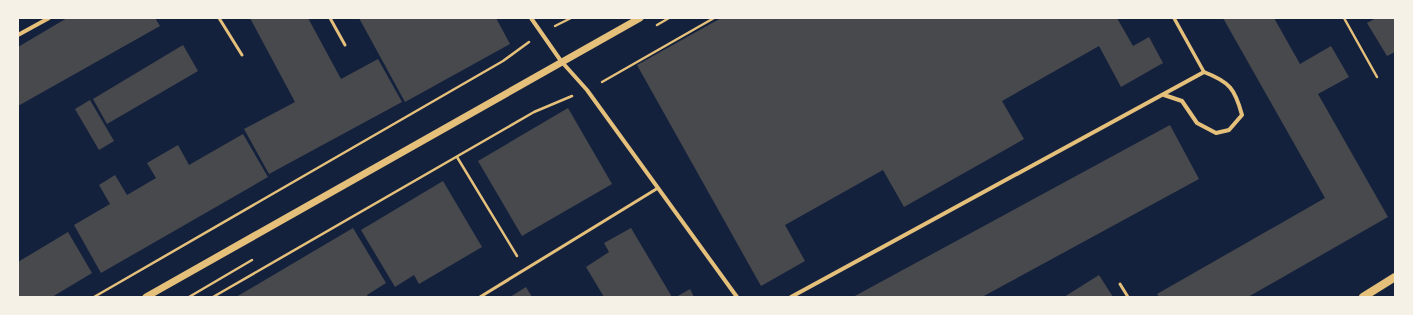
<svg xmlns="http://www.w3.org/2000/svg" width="1413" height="315" font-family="Rubik,sans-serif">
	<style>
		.building { fill: #48494c }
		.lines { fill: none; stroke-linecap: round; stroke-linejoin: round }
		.path { stroke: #e5c07b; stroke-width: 2.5 }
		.service { stroke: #e5c07b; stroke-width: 3 }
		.pedestrian { stroke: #e5c07b; stroke-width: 3.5 }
		.minor { stroke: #e5c07b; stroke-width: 4 }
		.tertiary { stroke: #e5c07b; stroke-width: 7 }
		.secondary { stroke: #e5c07b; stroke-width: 8 }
	</style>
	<rect width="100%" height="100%" fill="#14213d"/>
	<g class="building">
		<polygon points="67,18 155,18 160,26 18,106 18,47"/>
		<polygon points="250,18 308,18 341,79 378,59 402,102 269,174 244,129 295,102"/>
		<polygon points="359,18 496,18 510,44 405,102"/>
		<polygon points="721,18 1117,18 1133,46 1149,37 1163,63 1121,87 1099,46 1002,101 1024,139 904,207 883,170 785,225 805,261 761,286 637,65"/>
		<polygon points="1223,18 1274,18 1300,64 1331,46 1349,77 1318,94 1388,217 1248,297 1159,297 1157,294 1325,198"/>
		<polygon points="1376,18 1395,18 1395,52 1387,56 1367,23"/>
		<polygon points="183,45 198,71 107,124 93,99"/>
		<polygon points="90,100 114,141 99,150 75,109"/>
		<polygon points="568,108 612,184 522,236 478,161"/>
		<polygon points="1170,125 1199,179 982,297 853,297"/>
		<polygon points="243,134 268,177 101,273 74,225 110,204 99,185 115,175 127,195 156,178 147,163 178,145 189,165"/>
		<polygon points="443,181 482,247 419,284 414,275 395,287 361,230"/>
		<polygon points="353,228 386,283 367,295 368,297 236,297"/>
		<polygon points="631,228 672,297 604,297 586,267 609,252 604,243"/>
		<polygon points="68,232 92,273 52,297 18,297 18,262"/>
		<polygon points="1099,275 1113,297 1064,297"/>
		<polygon points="526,287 532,297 510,297"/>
		<polygon points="690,289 694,297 676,297"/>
	</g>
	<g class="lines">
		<g class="path">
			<polyline points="1344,18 1377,77"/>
			<polyline points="657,25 669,18"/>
			<polyline points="555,26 571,18"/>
			<polyline points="602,82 714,18"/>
			<polyline points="457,157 517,256"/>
			<polyline points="94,297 503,61 529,42"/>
			<polyline points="189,297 252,260"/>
			<polyline points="213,297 534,112 572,96"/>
		</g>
		<g class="service">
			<polyline points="219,18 242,55"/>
			<polyline points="330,18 345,45"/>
			<polyline points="1120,284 1128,297"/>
			<polyline points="480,297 658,188"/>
		</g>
		<polyline class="pedestrian" points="1174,18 1204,72"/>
		<g class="minor">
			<polyline points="531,18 561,61 587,90 737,297"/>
			<polyline points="18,35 49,18"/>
			<path d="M791,297L1204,72C1230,82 1235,89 1242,115L1229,130L1216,133L1197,123L1182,101L1164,95"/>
		</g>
		<polyline class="tertiary" points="146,297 640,18"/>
		<polyline class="secondary" points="1363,297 1395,277"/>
	</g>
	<rect width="1413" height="315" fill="none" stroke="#f6f1e7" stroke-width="38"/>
</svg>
